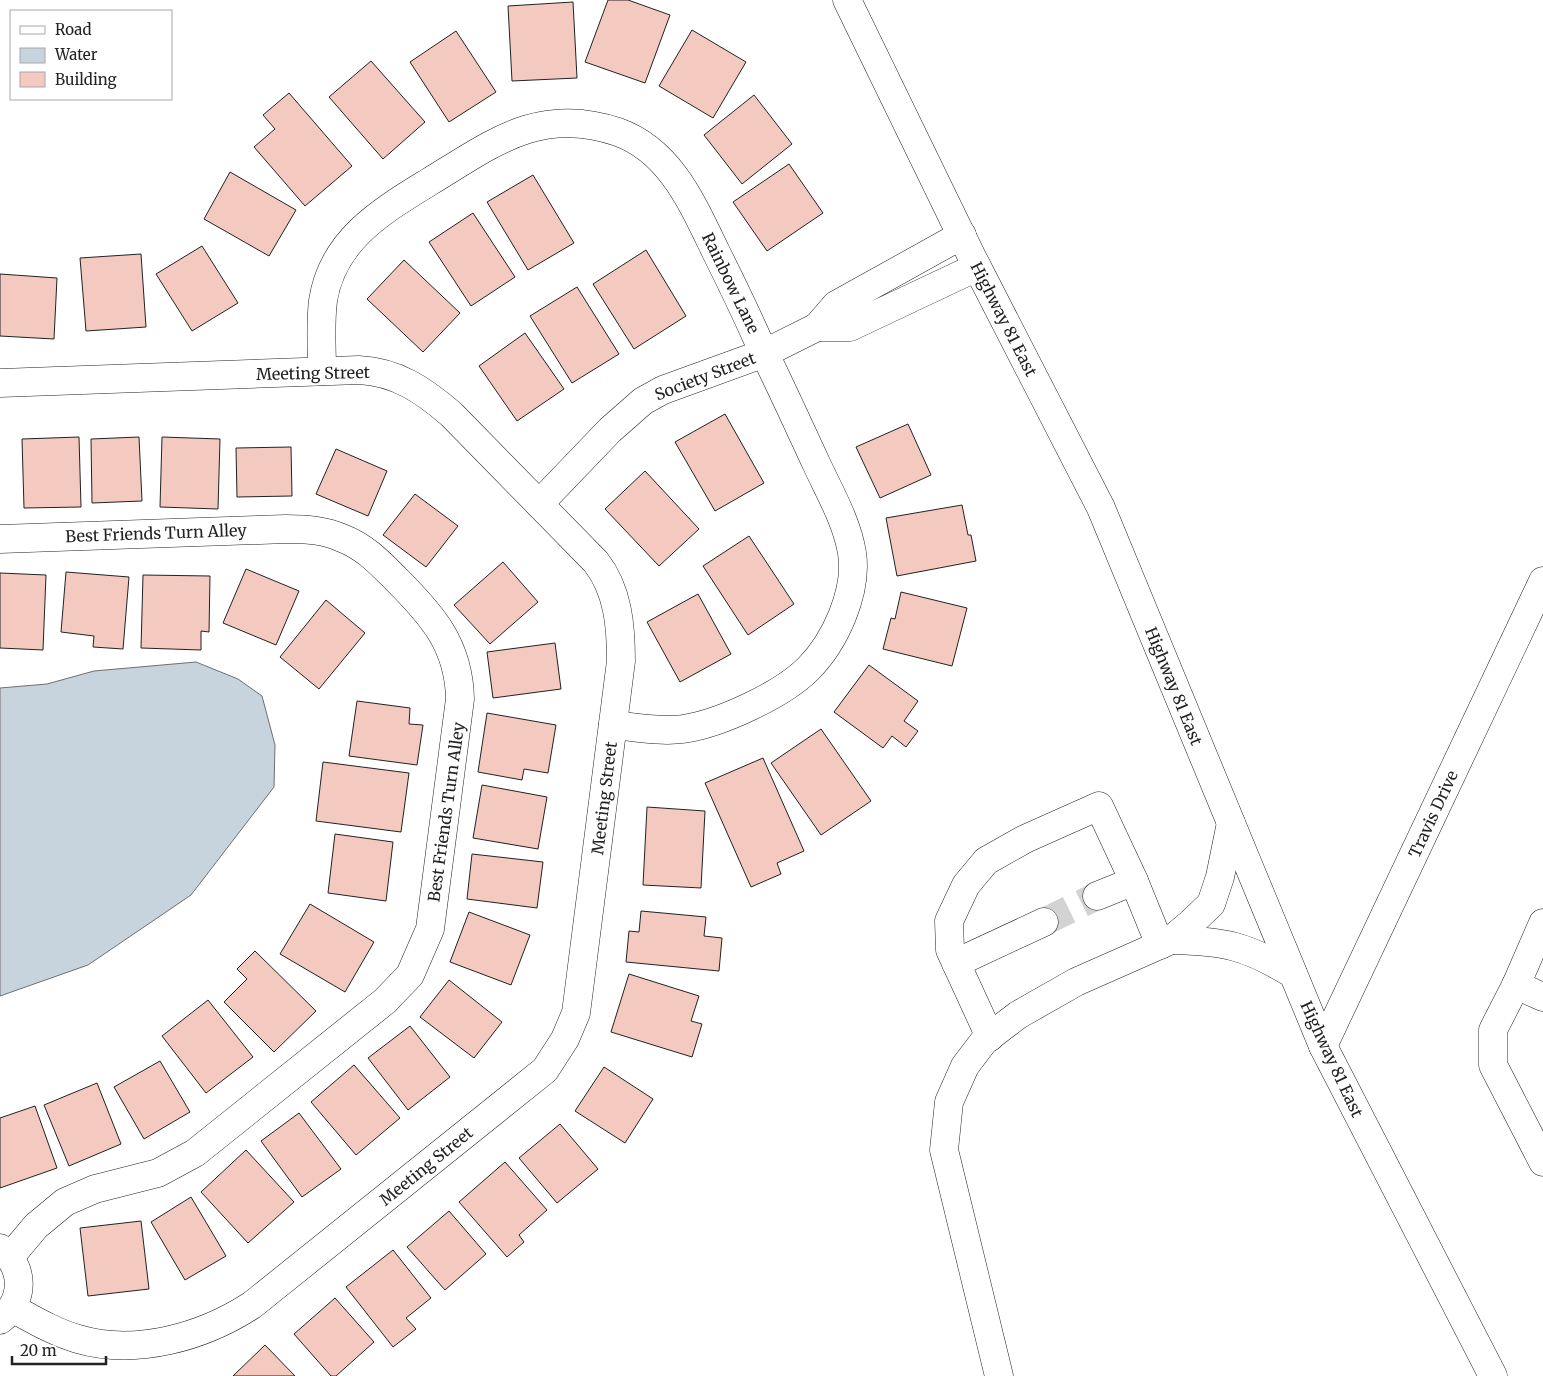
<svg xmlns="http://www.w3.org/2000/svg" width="1543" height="1376" font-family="Merriweather,serif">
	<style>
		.water { fill: #c7d3dd; stroke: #6f6f6f }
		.building { fill: #f3c9c0; stroke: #222 }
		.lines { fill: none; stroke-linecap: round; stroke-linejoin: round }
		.minor-tunnel { stroke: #d3d3d3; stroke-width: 28; stroke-dasharray: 28 14; stroke-linecap: butt }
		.minor-casing { stroke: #222; stroke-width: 29 }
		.major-casing { stroke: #222; stroke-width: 29 }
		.minor { stroke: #fff; stroke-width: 28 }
		.major { stroke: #fff; stroke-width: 28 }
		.labels { text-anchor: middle; stroke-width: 4; stroke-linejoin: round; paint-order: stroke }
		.street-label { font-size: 16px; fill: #222; stroke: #fff }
	</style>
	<rect width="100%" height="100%" fill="#fff"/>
	<polygon class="water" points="196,662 238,679 262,696 275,745 274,787 191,895 88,965 0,996 0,688 47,684 94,671"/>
	<g class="building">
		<polygon points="608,0 628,0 670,15 645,83 585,62"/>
		<polygon points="573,2 577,78 512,81 508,6"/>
		<polygon points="692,30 746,62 713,118 659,86"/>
		<polygon points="456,31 496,92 449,122 410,62"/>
		<polygon points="371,61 425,122 383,159 329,97"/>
		<polygon points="289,93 352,166 305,206 254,147 275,129 263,115"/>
		<polygon points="754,95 792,144 742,184 704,135"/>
		<polygon points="789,164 823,213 767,251 733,202"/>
		<polygon points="230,172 296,210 269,256 204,219"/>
		<polygon points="533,175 574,243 528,270 487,202"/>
		<polygon points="473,213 515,277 471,306 429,242"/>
		<polygon points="202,246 238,303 192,331 156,274"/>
		<polygon points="646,250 686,316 634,349 593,284"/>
		<polygon points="141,254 146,327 86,331 80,258"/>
		<polygon points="404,260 460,313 423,352 367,299"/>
		<polygon points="0,274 57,278 54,339 0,336"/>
		<polygon points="577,287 619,354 572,383 530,316"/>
		<polygon points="525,333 564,389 517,421 479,366"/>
		<polygon points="725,414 764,483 715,511 675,442"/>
		<polygon points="908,424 931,475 880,498 856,447"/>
		<polygon points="79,437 81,507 24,508 22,439"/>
		<polygon points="139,437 142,501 92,503 91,439"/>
		<polygon points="162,437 220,439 218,509 160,507"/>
		<polygon points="291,447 292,496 237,497 236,448"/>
		<polygon points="336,449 387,471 368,516 316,494"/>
		<polygon points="645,471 699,529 659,566 605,509"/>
		<polygon points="415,494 458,526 426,567 383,535"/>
		<polygon points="962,505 968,535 971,535 976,561 897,576 886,518"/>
		<polygon points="749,536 794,604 748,635 703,566"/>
		<polygon points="503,562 538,602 490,644 454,605"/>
		<polygon points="246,569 299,591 276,645 223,623"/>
		<polygon points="66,572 129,577 123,649 93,647 94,636 61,632"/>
		<polygon points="0,573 46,575 43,650 0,648"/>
		<polygon points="143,575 210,576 209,632 201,631 201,650 141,648"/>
		<polygon points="901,592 967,608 952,666 883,649 891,618 895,619"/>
		<polygon points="698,594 731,654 680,682 647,622"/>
		<polygon points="326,600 365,633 319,689 280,657"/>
		<polygon points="555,643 561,689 493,698 487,652"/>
		<polygon points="869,665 918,701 904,721 918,731 906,747 892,736 883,748 834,712"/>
		<polygon points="357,701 410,708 409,724 423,725 417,765 349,756"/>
		<polygon points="487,713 556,725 548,773 524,769 522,780 478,772"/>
		<polygon points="821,729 871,801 821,835 771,763"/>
		<polygon points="763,758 804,851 777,863 781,874 751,887 705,783"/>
		<polygon points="323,762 409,773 401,832 316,821"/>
		<polygon points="482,785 547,797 538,849 473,838"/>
		<polygon points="647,807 705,811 701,888 643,885"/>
		<polygon points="335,834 393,842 386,901 328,893"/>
		<polygon points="472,854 543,862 537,908 467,899"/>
		<polygon points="310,904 374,942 345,992 280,954"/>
		<polygon points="641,911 706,917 704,936 722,938 719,971 626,962 629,931 639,932"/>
		<polygon points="469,912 530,935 511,985 450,962"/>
		<polygon points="255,951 316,1011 274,1052 224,1002 247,979 237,969"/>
		<polygon points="629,974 699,996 691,1021 702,1024 692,1057 611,1032"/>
		<polygon points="449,980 502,1022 474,1058 420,1017"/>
		<polygon points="208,1000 253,1057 206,1093 162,1036"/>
		<polygon points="410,1026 450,1077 408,1110 368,1058"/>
		<polygon points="160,1061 190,1112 144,1139 114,1087"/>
		<polygon points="354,1065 400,1118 356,1155 311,1102"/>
		<polygon points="604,1067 653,1099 625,1143 575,1111"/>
		<polygon points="97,1083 121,1144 69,1166 44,1105"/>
		<polygon points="35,1106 57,1168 0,1188 0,1118"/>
		<polygon points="299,1113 341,1169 302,1197 261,1141"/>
		<polygon points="560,1124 598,1169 557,1203 519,1158"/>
		<polygon points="246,1150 294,1202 248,1243 201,1192"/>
		<polygon points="505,1162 547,1210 519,1235 524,1242 507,1257 459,1202"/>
		<polygon points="191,1197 226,1256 185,1280 151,1222"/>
		<polygon points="449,1211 486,1254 445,1290 407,1247"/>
		<polygon points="141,1221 149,1289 88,1296 80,1228"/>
		<polygon points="393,1250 431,1298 406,1318 416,1329 393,1347 346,1287"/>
		<polygon points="335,1298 374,1342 336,1376 331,1376 294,1334"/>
		<polygon points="265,1345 295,1376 233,1376"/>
	</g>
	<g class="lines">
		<polyline class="minor-tunnel" points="1044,922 1097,896"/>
		<g class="minor-casing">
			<g id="minor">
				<polyline points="962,235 836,305 817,327 850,327 977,267"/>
				<path d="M322,371C322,348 320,324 323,301C332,240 382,211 429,182C492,144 539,105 618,132C671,151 693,205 716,252C730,280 744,309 757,338C778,380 797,422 817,465C830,493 847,522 852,553C858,592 835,642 808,669C782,695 719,724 683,729C660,732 636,727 613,725"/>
				<path d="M0,383L359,370C397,372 423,390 451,414L596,562C618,590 621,626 621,661L576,1013L565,1039L545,1070L252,1305C203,1337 136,1356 78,1339C54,1332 34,1320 12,1308"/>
				<polyline points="539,504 610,430 643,401 663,390 765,353 817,327"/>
				<path d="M0,539L286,529C306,529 324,530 342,538C365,547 379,562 396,579C432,615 459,645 460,699L430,929L410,975L385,1001L195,1153L158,1173L95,1189L65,1202L36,1226L10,1257"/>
				<polyline points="1097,896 1134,881"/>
				<polyline points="1543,923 1516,985 1493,1030 1493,1065 1543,1162"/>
				<path d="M1171,940C1225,941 1247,946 1293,974"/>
				<polyline points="956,963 1044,922"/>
				<polyline points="1516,985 1543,997"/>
				<polyline points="990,1037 950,950 949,921 966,885 986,861 1025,839 1099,806 1134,881 1160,945"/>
				<polyline points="1323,1046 1543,581"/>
				<path d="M0,1248C25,1267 25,1301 0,1320"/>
				<polyline points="999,1376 944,1150 949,1102 965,1066 984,1041 1018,1015 1076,982 1171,940 1191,923 1211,904 1220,877 1231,823"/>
			</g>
		</g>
		<g class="major-casing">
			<polyline id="major" points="847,0 972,257 1101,508 1323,1046 1493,1376"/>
		</g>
		<use href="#minor" class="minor"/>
		<use href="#major" class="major"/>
	</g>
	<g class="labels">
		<g class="street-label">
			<text transform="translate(731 283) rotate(64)" y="6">Rainbow Lane</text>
			<text transform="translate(1004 319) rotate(63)" y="6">Highway 81 East</text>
			<text transform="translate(313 373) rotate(-1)" y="6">Meeting Street</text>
			<text transform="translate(705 376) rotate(-21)" y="6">Society Street</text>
			<text transform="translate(156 533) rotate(-2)" y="6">Best Friends Turn Alley</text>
			<text transform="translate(1174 686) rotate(68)" y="6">Highway 81 East</text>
			<text transform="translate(604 798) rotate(-83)" y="6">Meeting Street</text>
			<text transform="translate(446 812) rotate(-82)" y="6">Best Friends Turn Alley</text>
			<text transform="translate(1433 814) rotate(-65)" y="6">Travis Drive</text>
			<text transform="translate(1332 1059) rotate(65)" y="6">Highway 81 East</text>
			<text transform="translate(426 1166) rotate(-39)" y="6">Meeting Street</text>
		</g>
	</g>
	<rect x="10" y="10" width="162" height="90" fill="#ffffff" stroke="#a7a7a7"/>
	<rect x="20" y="26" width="25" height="8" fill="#ffffff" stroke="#a7a7a7"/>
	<text x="55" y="35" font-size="15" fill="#222222">Road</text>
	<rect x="20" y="48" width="25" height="15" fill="#c7d3dd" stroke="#a7a7a7"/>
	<text x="55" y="60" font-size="15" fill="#222222">Water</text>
	<rect x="20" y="72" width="25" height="15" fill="#f3c9c0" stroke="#a7a7a7"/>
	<text x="55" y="85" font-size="15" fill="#222222">Building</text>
	<path d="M12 1356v8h94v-8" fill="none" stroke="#222222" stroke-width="2.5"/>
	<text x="20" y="1356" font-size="15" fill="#222222" stroke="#ffffff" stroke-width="4" paint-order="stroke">20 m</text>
</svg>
